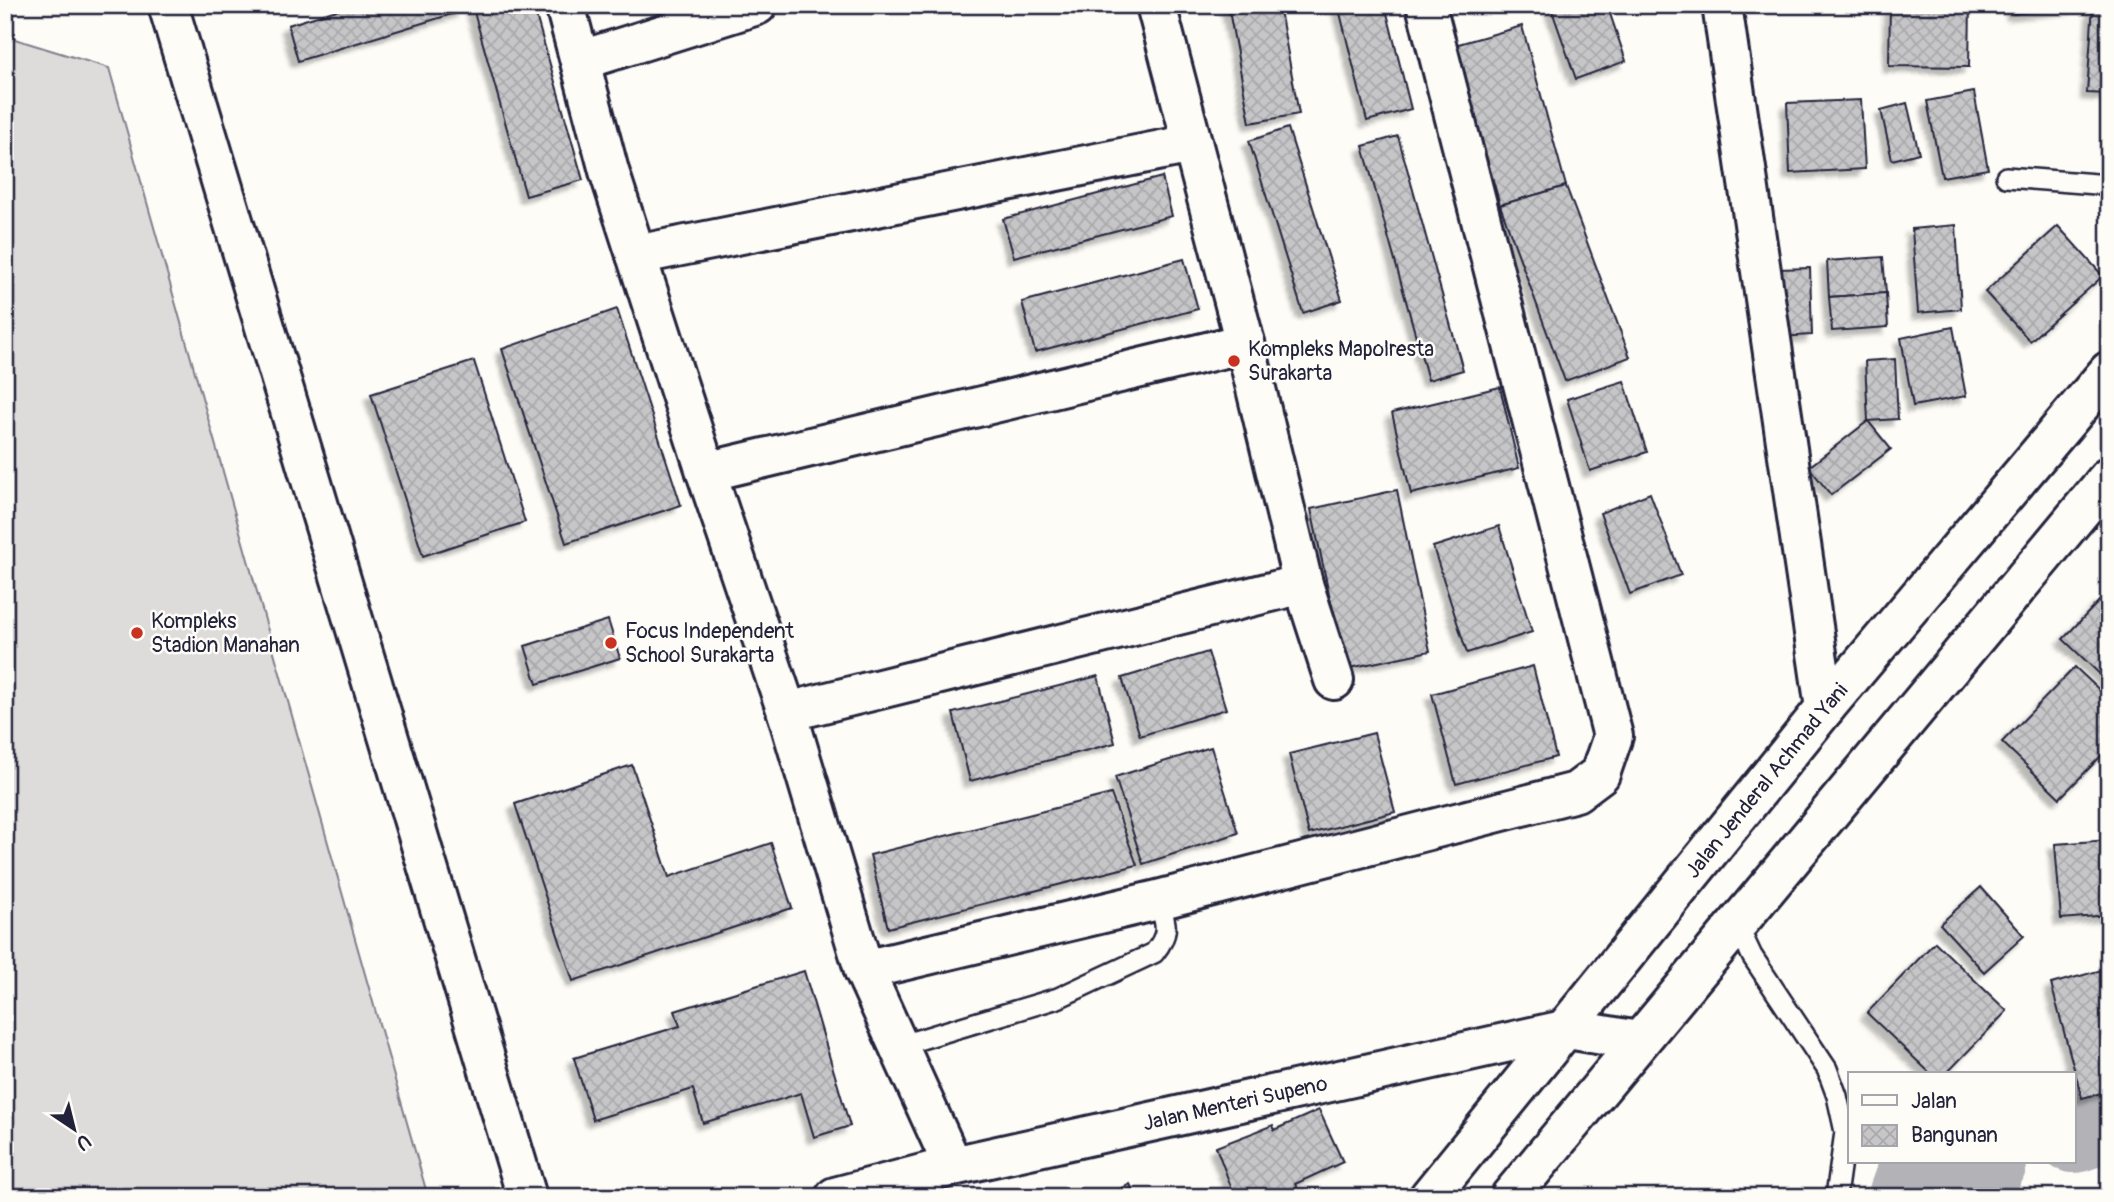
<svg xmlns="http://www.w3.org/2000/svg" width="2114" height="1202" font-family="Pangolin,sans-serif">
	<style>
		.garden { fill: #dddcdb; stroke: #807f8b; stroke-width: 2 }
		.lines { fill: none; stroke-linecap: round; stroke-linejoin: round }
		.river { stroke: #b2b2b7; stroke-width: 84 }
		.building { fill: url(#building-cross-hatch); stroke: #22223b; stroke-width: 2; filter: url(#shadow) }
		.lane-casing { stroke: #22223b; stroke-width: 24 }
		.street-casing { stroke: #22223b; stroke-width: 44 }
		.secondary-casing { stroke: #22223b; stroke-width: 44 }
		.primary-casing { stroke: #22223b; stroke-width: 44 }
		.highway-casing { stroke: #22223b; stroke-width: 44 }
		.lane { stroke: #fdfcf7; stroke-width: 19 }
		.street { stroke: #fdfcf7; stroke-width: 38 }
		.secondary { stroke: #fdfcf7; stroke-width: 38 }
		.primary { stroke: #fdfcf7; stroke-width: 38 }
		.highway { stroke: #fdfcf7; stroke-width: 38 }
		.poi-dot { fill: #c8321e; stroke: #fdfcf7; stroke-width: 2.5 }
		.labels { text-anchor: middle; stroke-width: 5; stroke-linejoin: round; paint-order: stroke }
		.poi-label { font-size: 21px; fill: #22223b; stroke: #fdfcf7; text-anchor: start }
		.street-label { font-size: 21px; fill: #22223b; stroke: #fdfcf7 }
	</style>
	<defs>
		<pattern id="building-cross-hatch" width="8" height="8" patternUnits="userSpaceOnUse" patternTransform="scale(1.75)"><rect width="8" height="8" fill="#c6c6c8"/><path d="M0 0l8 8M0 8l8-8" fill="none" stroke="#aaaaad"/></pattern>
		<filter id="shadow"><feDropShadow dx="-6" dy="6" stdDeviation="2" flood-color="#0004"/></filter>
	</defs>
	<rect width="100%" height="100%" fill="#fdfcf7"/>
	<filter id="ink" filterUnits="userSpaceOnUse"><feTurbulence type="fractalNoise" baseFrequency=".0143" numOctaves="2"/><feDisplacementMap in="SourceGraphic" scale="14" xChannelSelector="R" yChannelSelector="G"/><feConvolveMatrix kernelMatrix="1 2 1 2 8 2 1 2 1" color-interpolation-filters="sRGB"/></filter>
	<g filter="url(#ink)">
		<polygon class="garden" points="5,36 109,68 428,1197 5,1197"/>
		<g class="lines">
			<g class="river">
				<polyline points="2074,1131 2109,1119"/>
				<polyline points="1910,1197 1914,1186 1985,1162"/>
			</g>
		</g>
		<g class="building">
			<polygon points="353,5 461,5 462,11 298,61 288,25"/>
			<polygon points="472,5 533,5 583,180 526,196"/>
			<polygon points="1228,5 1279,5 1299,114 1250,123"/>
			<polygon points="1338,5 1385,5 1411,109 1367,121"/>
			<polygon points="1550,5 1607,5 1626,61 1576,79"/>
			<polygon points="1890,5 1970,5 1969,67 1889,66"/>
			<polygon points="2012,5 2076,5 2076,7 2013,14"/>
			<polygon points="2093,5 2109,5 2109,94 2087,93"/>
			<polygon points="1522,26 1566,186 1500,205 1455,45"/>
			<polygon points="1974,92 1988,169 1942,177 1927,101"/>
			<polygon points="1861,100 1865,169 1790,173 1787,103"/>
			<polygon points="1907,103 1919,153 1892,160 1881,110"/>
			<polygon points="1288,128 1342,300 1303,313 1249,141"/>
			<polygon points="1398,136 1463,370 1428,380 1363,146"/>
			<polygon points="1162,177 1172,216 1014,257 1003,219"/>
			<polygon points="1566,186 1630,357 1565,381 1500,205"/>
			<polygon points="1956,225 1961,309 1918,313 1912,229"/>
			<polygon points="2058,226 2103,276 2030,341 1985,292"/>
			<polygon points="1883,257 1886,293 1829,297 1827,261"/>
			<polygon points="1184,259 1198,309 1035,352 1022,302"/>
			<polygon points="1810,268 1812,335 1779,337 1778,269"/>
			<polygon points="1886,293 1888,327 1832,331 1829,297"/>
			<polygon points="617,309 681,505 566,543 502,349"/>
			<polygon points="1953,327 1966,396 1913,406 1901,338"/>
			<polygon points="1895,359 1898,419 1868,421 1865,361"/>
			<polygon points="474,361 525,522 423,556 371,394"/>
			<polygon points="1624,381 1647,452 1590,471 1567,399"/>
			<polygon points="1500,387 1519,468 1411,494 1392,413"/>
			<polygon points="1868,421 1891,449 1831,495 1809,467"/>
			<polygon points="1397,490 1430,651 1345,669 1311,509"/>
			<polygon points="1650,493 1681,575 1630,594 1600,513"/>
			<polygon points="1499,526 1532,632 1467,653 1433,547"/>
			<polygon points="2102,598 2109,604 2109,683 2063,639"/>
			<polygon points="608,620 620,658 537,684 525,646"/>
			<polygon points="1208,652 1226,709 1140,736 1122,678"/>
			<polygon points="1533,666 1556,757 1456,784 1432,694"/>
			<polygon points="2075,667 2109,699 2109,748 2060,798 2002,742"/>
			<polygon points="1098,676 1115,743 970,781 953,713"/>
			<polygon points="1374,733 1395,812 1309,834 1289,754"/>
			<polygon points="1211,747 1238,833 1143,864 1115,777"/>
			<polygon points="632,765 669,877 771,843 792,908 573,981 515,804"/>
			<polygon points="1111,794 1137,865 888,928 870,855"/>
			<polygon points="2109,840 2109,915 2061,919 2055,844"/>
			<polygon points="1981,887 2024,936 1984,972 1940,924"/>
			<polygon points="1935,942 2007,1011 1946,1074 1931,1074 1867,1013"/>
			<polygon points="2109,968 2109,1091 2082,1098 2051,984"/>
			<polygon points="804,971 850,1126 814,1137 801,1093 703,1123 693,1089 593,1120 574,1058 680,1026 675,1011"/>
			<polygon points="1319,1110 1343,1162 1295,1184 1301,1197 1235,1197 1216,1147 1273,1125 1274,1130"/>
			<polygon points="1130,1184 1136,1197 1106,1197 1106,1196"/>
			<polygon points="1689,1188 1697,1197 1679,1197"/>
		</g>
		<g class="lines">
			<g class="lane-casing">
				<g id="lane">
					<polyline points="2006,177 2109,185"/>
					<polyline points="1736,922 1752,956 1827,1069 1837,1096 1845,1132 1837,1189"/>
					<path d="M898,1046L1058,998L1154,953C1171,932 1166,924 1158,900"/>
				</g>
			</g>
			<g class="street-casing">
				<g id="street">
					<polyline points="168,5 527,1197"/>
					<polyline points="565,5 609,171 706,472 787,712 864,970 953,1166"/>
					<polyline points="1156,5 1245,343 1303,584 1334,680"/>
					<polyline points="1722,5 1825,708"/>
					<polyline points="582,60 757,5"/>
					<polyline points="636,255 1192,144"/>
					<polyline points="706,472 1245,343"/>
					<polyline points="787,712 1303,584"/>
					<polyline points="864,970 1158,900 1576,792 1600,774 1613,736 1426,5"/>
				</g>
			</g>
			<g class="secondary-casing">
				<g id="secondary">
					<path id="s1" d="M835,1197L953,1166L1568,1029L1638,1041"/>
				</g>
			</g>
			<g class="primary-casing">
				<g id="primary">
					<path id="s2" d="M1429,1197L1825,708L2109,371"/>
					<polyline points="1510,1197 2109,477"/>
				</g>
			</g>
			<g class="highway-casing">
				<polyline id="highway" points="2104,483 2109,484"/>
			</g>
			<use href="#lane" class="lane"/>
			<use href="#street" class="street"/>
			<use href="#secondary" class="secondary"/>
			<use href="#primary" class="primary"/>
			<use href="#highway" class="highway"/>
		</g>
	</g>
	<g class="poi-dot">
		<circle cx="1234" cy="361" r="7"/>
		<circle cx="137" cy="633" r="7"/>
		<circle cx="611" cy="643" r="7"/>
	</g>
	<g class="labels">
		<g class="poi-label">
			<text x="1248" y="356">Kompleks Mapolresta<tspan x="1248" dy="24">Surakarta</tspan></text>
			<text x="151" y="628">Kompleks<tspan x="151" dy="24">Stadion Manahan</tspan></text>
			<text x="625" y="638">Focus Independent<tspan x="625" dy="24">School Surakarta</tspan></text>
		</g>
		<g class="street-label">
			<text dy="7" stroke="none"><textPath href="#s2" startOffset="536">Jalan Jenderal Achmad Yani</textPath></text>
			<text dy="7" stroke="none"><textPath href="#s1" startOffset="411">Jalan Menteri Supeno</textPath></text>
		</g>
	</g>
	<rect width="2114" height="1202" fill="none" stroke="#fdfcf7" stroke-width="28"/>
	<rect x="14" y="14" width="2086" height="1174" fill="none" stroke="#22223b" stroke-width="2.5" filter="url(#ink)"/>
	<rect x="1848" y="1072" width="228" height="91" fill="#fdfcf7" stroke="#a5a5ac" stroke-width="2"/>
	<rect x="1862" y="1095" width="35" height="10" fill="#fdfcf7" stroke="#a5a5ac" stroke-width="2"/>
	<text x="1911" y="1108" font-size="21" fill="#22223b">Jalan</text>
	<rect x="1862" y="1125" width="35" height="21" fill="url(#building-cross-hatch)" stroke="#a5a5ac" stroke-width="2"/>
	<text x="1911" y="1142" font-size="21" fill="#22223b">Bangunan</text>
	<g transform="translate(74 1129) rotate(145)" stroke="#fdfcf7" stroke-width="5" paint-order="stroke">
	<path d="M0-5L12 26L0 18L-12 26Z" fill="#22223b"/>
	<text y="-10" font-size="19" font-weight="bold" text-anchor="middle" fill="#22223b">U</text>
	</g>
</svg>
